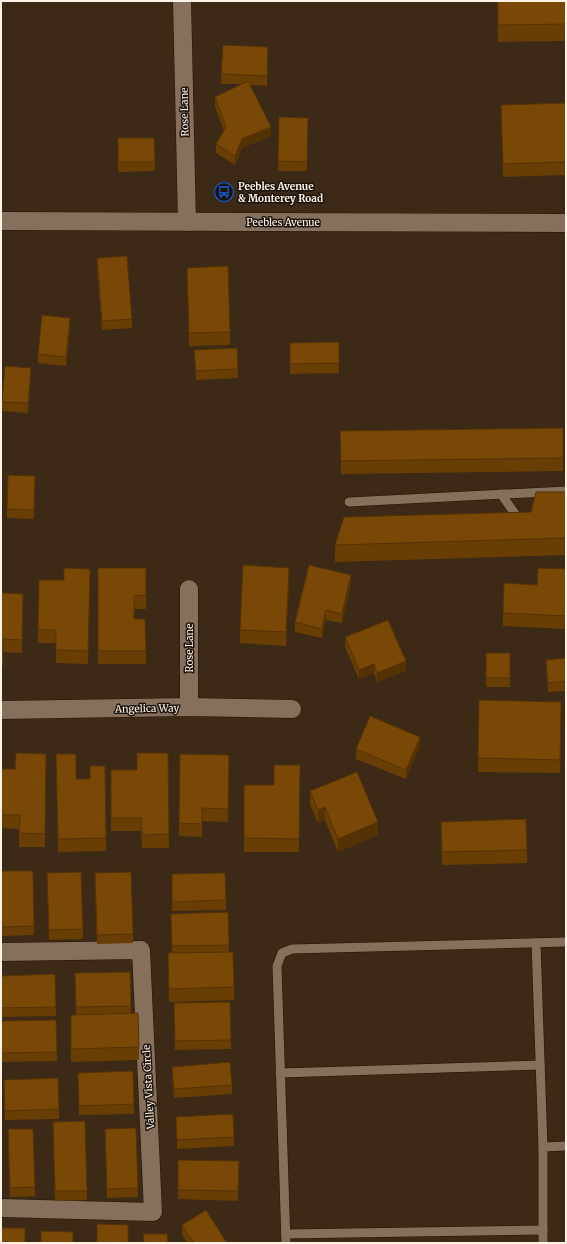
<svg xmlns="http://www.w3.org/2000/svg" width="567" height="1244" font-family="Merriweather,serif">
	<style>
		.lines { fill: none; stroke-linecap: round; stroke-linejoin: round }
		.service-casing { stroke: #221202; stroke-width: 10 }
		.minor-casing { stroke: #221202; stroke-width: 19 }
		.service { stroke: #86705b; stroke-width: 9 }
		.minor { stroke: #86705b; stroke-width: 18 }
		.wall { fill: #683e05 }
		.shaded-wall { fill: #553204 }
		.building { fill: #794806; stroke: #553204 }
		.labels { text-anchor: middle; stroke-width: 3; stroke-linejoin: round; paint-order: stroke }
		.street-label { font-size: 10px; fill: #fff3e7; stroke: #1c140c }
		.poi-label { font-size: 10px; font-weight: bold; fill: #fff3e7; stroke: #1c140c; text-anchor: start }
	</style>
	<rect width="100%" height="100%" fill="#3c2a17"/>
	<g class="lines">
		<g class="service-casing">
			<g id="service">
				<polyline points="501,494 518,518 522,519"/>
				<polyline points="349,502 566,491"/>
				<polyline points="536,943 543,1147"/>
				<polyline points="280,1073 540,1065"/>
				<polyline points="286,1234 543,1230"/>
				<polyline points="286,1243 277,966 282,953 292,949 566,942"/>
				<polyline points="543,1243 543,1147 566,1146"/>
			</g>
		</g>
		<g class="minor-casing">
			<g id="minor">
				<polyline points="182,1 187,222"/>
				<polyline points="1,221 566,223"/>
				<polyline points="189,589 189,707"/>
				<polyline points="1,710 189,707 292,709"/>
				<polyline points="1,952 141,950 153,1212 1,1208"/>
			</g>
		</g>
		<use href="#service" class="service"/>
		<use href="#minor" class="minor"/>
	</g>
	<g class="wall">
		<polygon points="497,1 566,1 566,41 498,42"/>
		<polygon points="268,57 267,86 250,85 271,136 242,148 235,165 216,153 216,144 224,131 215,106 215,97 241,84 221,84 221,74"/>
		<polygon points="566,103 566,175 503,177 501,105"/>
		<polygon points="279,117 308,118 307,171 278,171"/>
		<polygon points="118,138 154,138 155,171 118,172"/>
		<polygon points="97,258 132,319 132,328 102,330 97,268"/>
		<polygon points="187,268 230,332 230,345 189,346"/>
		<polygon points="70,327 66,366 38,363 38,354"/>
		<polygon points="339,342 339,373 290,374 290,343"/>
		<polygon points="194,350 238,369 238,378 196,380"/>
		<polygon points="31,377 28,413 2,411 2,402"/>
		<polygon points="563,428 563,471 341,474 340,431"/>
		<polygon points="35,476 34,519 7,518 7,509"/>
		<polygon points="566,492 566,555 335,562 335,545 531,512"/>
		<polygon points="98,568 146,568 146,609 134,609 134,619 145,619 146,664 98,664"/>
		<polygon points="566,569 566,629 503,626 503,613 537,585"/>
		<polygon points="289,581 286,646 240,643 240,630"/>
		<polygon points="90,582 88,664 56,663 56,643 38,643 38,630"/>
		<polygon points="351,585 342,623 326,620 322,638 295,632 295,622"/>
		<polygon points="1,593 23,594 22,653 3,652 3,666 1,666"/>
		<polygon points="345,637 406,671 377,682 374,673 359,679 345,647"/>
		<rect x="486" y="653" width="24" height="34"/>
		<polygon points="566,658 566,691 548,692 546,670 546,660"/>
		<polygon points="479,700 561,702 560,773 478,772"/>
		<polygon points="420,746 406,779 356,759 356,749"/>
		<polygon points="168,753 169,848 142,848 141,831 111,831 111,770 137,770"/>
		<polygon points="46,754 45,847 19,847 19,829 1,828 1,769 15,769"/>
		<polygon points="56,754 76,779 106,838 106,851 58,852"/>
		<polygon points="300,765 299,852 244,852 244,785 274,785"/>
		<polygon points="229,768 228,822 202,821 202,837 179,836 179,823"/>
		<polygon points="310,791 378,835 338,852 325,820 318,823 310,805"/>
		<polygon points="441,822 527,850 527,863 442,865"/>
		<polygon points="1,871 34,926 34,935 1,936"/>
		<polygon points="47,882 83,929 83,939 49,940"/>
		<polygon points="95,882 133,934 133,943 97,944"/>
		<polygon points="172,884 226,900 226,910 172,911"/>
		<polygon points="228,912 229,952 234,987 234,1000 169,1002 168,953 172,953 171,914"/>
		<polygon points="130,972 131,1013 139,1047 139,1060 71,1062 71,1015 76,1015 75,973"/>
		<polygon points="1,976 56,1007 56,1016 1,1017"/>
		<polygon points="174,1012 231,1040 231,1049 175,1050"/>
		<polygon points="56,1020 57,1061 1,1062 1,1021"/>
		<polygon points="172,1067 232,1085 232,1094 174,1098 172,1076"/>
		<polygon points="133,1071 134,1114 79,1115 78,1073"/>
		<polygon points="4,1080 59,1109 59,1119 5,1120"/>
		<polygon points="176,1117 234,1137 234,1146 177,1149"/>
		<polygon points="53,1131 87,1191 87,1200 55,1201"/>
		<polygon points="8,1138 35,1187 35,1196 10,1197"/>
		<polygon points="105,1139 138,1188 138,1197 107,1198"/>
		<polygon points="178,1160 239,1161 238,1201 178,1199"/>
		<polygon points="182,1225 227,1243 188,1243 182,1235"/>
	</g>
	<g class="shaded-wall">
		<polygon points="271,127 271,136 242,148 235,165 235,156 242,139"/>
		<polygon points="70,318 70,327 66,366 66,357"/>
		<polygon points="31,368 31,377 28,413 28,403"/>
		<polygon points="289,568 289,581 286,646 286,632"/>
		<polygon points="90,569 90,582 88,664 88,651"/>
		<polygon points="351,575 351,585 342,623 342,614"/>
		<polygon points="326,610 326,620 322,638 322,629"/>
		<polygon points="406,661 406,671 377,682 377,673"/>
		<polygon points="374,664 374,673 359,679 359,670"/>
		<polygon points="420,737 420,746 406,779 406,770"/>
		<polygon points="325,807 325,820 318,823 318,810"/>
		<polygon points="378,822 378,835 338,852 338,839"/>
	</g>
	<g class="building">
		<polygon points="498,1 566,1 566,24 498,25"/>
		<polygon points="223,45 268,47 267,76 221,74"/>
		<polygon points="248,81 271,127 242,139 235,156 216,144 226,127 215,97"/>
		<polygon points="566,103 566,162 503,164 501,105"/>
		<polygon points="279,117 308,118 307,162 278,161"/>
		<polygon points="118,138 154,138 155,162 118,162"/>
		<polygon points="127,256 132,319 102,321 97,258"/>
		<polygon points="228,266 230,332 189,333 187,268"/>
		<polygon points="42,315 70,318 66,357 38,354"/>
		<polygon points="339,342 339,363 290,364 290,343"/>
		<polygon points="237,348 238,369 196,371 194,350"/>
		<polygon points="5,366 31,368 28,403 2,402"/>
		<polygon points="563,428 563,458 341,461 340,431"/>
		<polygon points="8,475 35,476 34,510 7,509"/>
		<polygon points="536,492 566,492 566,538 335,545 344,517 531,512"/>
		<polygon points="243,565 289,568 286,632 240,630"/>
		<polygon points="309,565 351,575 342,614 326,610 322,629 295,622"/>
		<polygon points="64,568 90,569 88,651 56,650 56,630 38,630 39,580 64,580"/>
		<polygon points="98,568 146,568 146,595 134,596 134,619 145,619 146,651 98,651"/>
		<polygon points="538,568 566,569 566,616 503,613 504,583 537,585"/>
		<polygon points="1,593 23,594 22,640 3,639 3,653 1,653"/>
		<polygon points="388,620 406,661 377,673 374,664 359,670 345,637"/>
		<rect x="486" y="653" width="24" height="25"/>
		<polygon points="566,658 566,681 548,683 546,660"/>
		<polygon points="479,700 561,702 560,760 478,758"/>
		<polygon points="370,716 420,737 406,770 356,749"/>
		<polygon points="16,753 46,754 45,834 19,833 20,815 1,815 1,769 15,769"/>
		<polygon points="137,753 168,753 169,834 142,835 141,818 111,818 111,770 137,770"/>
		<polygon points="56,754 76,754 76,779 90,779 90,766 105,766 106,838 58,839"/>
		<polygon points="180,754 229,755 228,809 202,808 202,824 179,823"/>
		<polygon points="274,765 300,765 299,839 244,838 244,785 274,785"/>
		<polygon points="357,772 378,822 338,839 325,807 318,810 310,791"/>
		<polygon points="526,819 527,850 442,852 441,822"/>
		<polygon points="1,871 33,871 34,926 1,927"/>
		<polygon points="81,872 83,929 49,930 47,873"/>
		<polygon points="131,872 133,934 97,935 95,873"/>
		<polygon points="225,873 226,900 172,902 172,874"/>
		<polygon points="228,912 229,945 172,946 171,914"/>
		<polygon points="233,952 234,987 169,989 168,953"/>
		<polygon points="130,972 131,1006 76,1007 75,973"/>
		<polygon points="55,974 56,1007 1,1008 1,976"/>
		<polygon points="230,1002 231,1040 175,1041 174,1003"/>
		<polygon points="138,1013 139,1047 71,1049 71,1015"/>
		<polygon points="56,1020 57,1052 1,1053 1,1021"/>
		<polygon points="230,1062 232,1085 174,1089 172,1067"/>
		<polygon points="133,1071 134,1104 79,1106 78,1073"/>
		<polygon points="58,1078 59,1109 5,1111 4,1080"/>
		<polygon points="233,1114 234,1137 177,1140 176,1117"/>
		<polygon points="85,1121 87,1191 55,1191 53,1122"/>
		<polygon points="136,1128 138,1188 107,1189 105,1129"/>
		<polygon points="8,1129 33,1129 35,1187 10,1188"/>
		<polygon points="178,1160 239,1161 238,1191 178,1190"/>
		<polygon points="206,1210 227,1243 194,1243 182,1225"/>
		<polygon points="97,1224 128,1225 128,1243 97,1243"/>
		<rect x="1" y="1228" width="24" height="15"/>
		<polygon points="41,1231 73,1232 73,1243 41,1243"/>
		<polygon points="143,1234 167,1234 168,1243 144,1243"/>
	</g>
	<defs>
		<g id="bus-ring" transform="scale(1)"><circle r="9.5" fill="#1c140c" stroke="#1a4fb4" stroke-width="1.5"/><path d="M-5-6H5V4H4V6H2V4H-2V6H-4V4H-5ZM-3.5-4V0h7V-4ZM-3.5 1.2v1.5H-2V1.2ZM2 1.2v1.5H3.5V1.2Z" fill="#1a4fb4"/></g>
	</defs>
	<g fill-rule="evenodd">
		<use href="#bus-ring" x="224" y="192"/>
	</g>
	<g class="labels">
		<g class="street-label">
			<text transform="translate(184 112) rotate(-91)" y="4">Rose Lane</text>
			<text x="283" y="226">Peebles Avenue</text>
			<text transform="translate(189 648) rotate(-90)" y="4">Rose Lane</text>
			<text transform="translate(147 708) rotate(-1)" y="4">Angelica Way</text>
			<text transform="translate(148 1087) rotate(-93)" y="4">Valley Vista Circle</text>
		</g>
		<g class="poi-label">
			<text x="238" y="190">Peebles Avenue<tspan x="238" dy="12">&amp; Monterey Road</tspan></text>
		</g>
	</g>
	<rect width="567" height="1244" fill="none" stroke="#fff3e7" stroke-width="4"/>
</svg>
